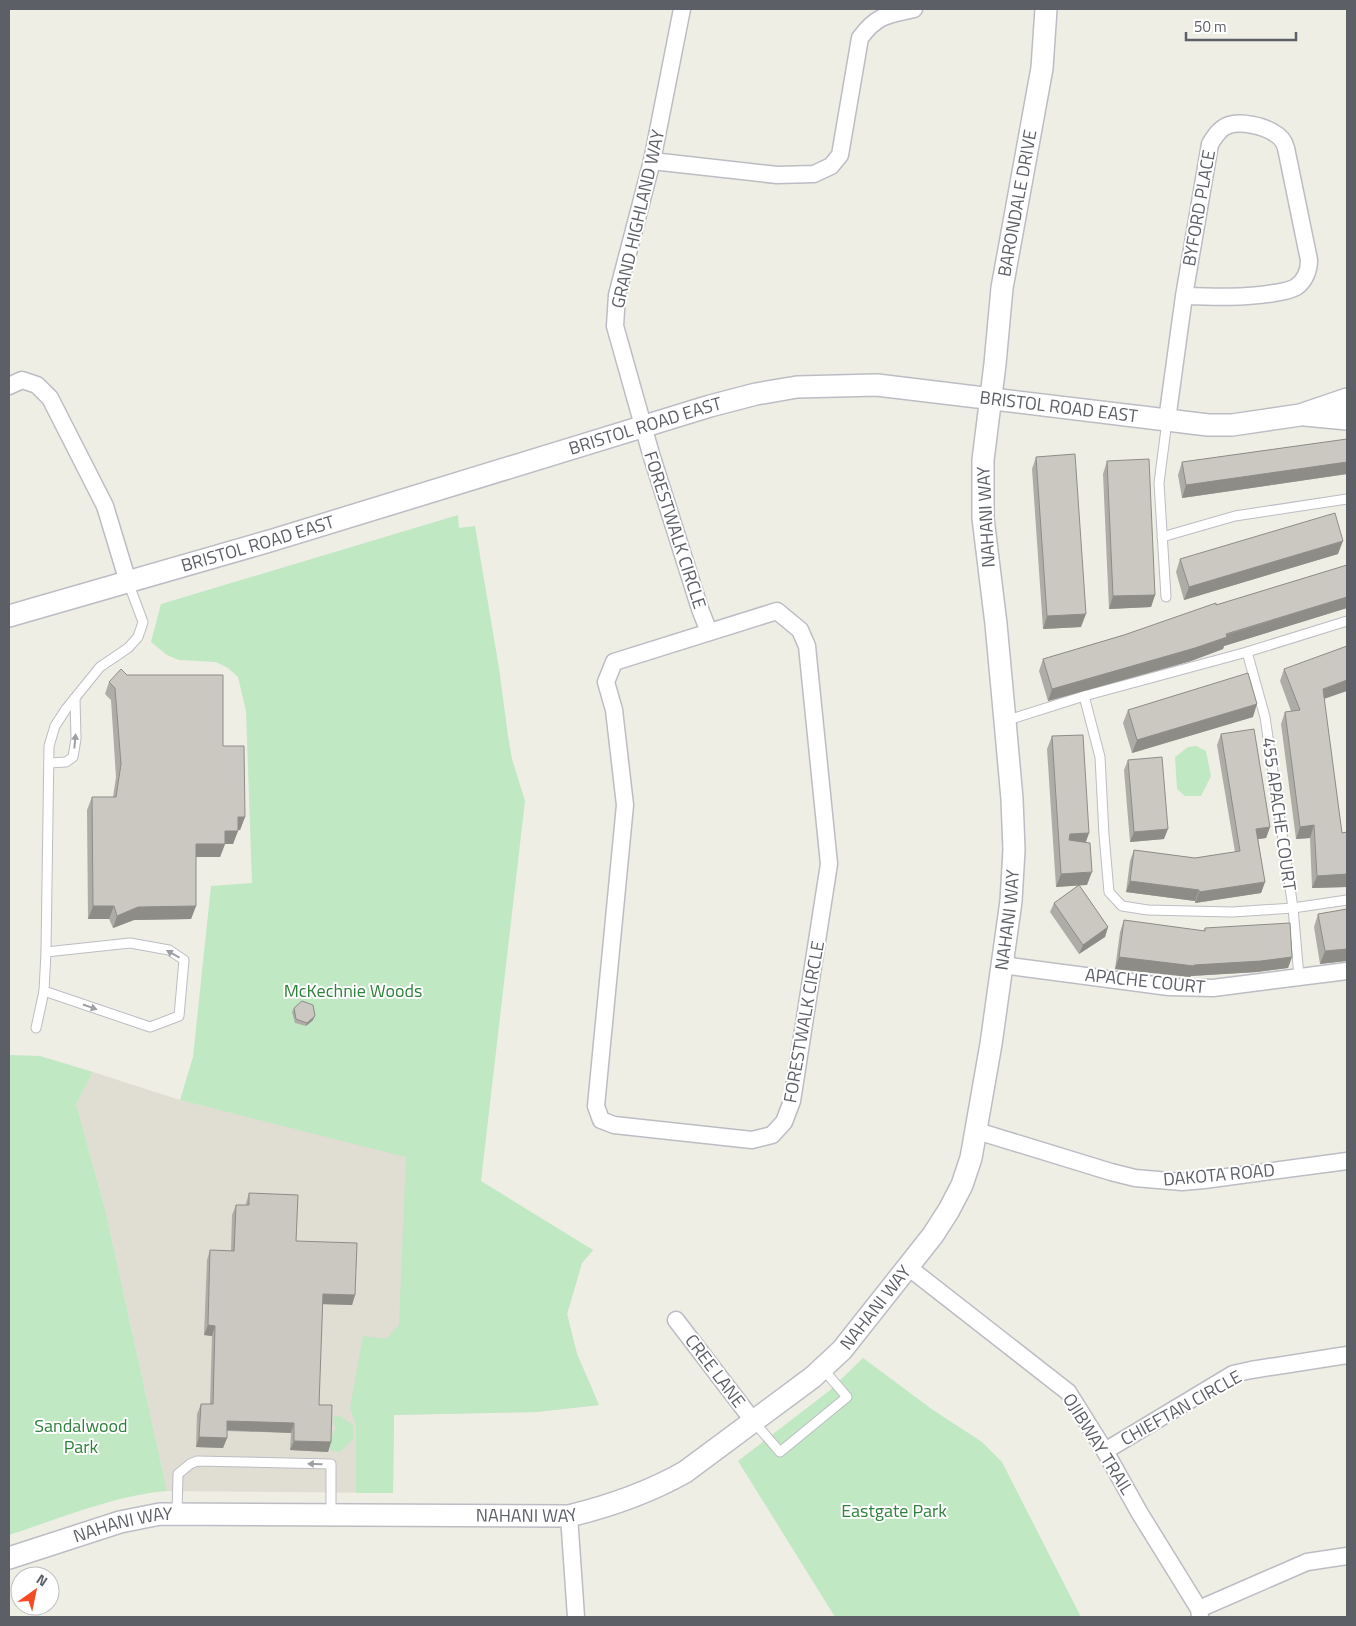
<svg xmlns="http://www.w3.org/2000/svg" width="1356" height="1626" font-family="'Titillium Web',sans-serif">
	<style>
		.education { fill: #e0ddd3 }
		.green { fill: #bfe8c3 }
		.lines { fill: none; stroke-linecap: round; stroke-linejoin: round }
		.service-casing { stroke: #bcbdc4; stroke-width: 11 }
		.minor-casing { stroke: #bcbdc4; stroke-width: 19 }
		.tertiary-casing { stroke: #bcbdc4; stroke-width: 24 }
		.service { stroke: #fff; stroke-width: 9 }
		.minor { stroke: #fff; stroke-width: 16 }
		.tertiary { stroke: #fff; stroke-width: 21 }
		.wall { fill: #aeaca6 }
		.shaded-wall { fill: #8d8c87 }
		.building { fill: #cac8c1; stroke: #8d8c87 }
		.oneway { fill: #9d9fa3 }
		.labels { text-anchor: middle; stroke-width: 4; stroke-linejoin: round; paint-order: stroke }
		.street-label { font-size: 18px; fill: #5c5f66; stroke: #fff }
		.park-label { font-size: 18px; fill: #2f823b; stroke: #fff }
	</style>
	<rect width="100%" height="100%" fill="#efeee4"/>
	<polygon class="education" points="93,1072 180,1100 406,1156 593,1250 582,1263 567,1314 577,1354 599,1405 536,1412 394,1415 393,1493 167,1491 105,1209 76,1104"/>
	<g class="green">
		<polygon points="458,515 459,528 475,526 499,668 508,736 512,759 525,801 481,1181 593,1250 582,1263 567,1314 577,1354 599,1405 536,1412 394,1415 393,1493 356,1493 356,1425 350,1408 363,1336 386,1339 399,1325 406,1157 180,1100 193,1057 211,886 252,883 246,711 238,677 228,668 216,662 179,660 167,655 151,642 161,604"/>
		<polygon points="1196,746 1206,751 1211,776 1201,796 1185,796 1177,789 1175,757 1188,747"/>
		<path d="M9,1055L40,1056L93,1072L76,1104L105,1209L167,1491C116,1495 58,1519 9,1535Z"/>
		<polygon points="863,1358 933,1410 982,1442 1002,1462 1081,1617 835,1617 738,1461 829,1391"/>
		<path d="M340,1416L353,1425V1439L340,1452L331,1451C329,1442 330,1437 336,1429L333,1423V1417Z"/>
	</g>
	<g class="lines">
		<g class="service-casing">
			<g id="service">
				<polyline points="1162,537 1235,516 1347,499"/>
				<polyline points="1166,597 1159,483 1167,421"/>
				<polyline points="1247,652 1265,717 1293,908 1299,977"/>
				<polyline points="1084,696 1100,757 1104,835 1109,892 1122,906 1148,910 1232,912 1293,908 1347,900"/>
				<polyline points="1005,721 1084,696 1247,652 1347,621"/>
				<polyline points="49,763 66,762 73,757 76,739 75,698"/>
				<polyline points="44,991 150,1027 179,1016 184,960 169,950 130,943 46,952"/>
				<polyline points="36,1028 44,991 46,952 49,746 55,726 66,709 100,667 128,648 138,637 143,622 128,582"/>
				<polyline points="754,1422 780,1452 847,1397 823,1369"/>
				<polyline points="177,1513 178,1474 190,1464 197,1461 331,1464 331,1514"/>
			</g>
		</g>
		<g class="minor-casing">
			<g id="minor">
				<polyline points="682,9 652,161 617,295 615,326 651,454 700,609 709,632"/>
				<path d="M652,161L777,175L814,174L831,166L840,155L860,38C877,15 887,15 914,9"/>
				<polyline points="9,386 22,380 37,385 50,398 105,506 128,582"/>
				<path d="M1167,420L1184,296L1210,144C1215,136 1220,128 1229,125C1241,121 1264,126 1274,133C1280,136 1284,141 1286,148L1309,260C1309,270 1305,281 1296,287C1289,291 1281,292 1274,293C1243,298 1214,297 1184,296"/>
				<polygon points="777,611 800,630 807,646 829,864 792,1101 784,1122 772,1135 752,1140 614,1125 601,1120 596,1106 625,805 614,710 606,682 614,662"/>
				<polyline points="1002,965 1169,987 1213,988 1347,971"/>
				<polyline points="977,1131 1111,1172 1135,1178 1182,1182 1204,1180 1347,1161"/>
				<polyline points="908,1267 1068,1392 1105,1451 1139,1512 1199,1609 1200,1617"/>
				<polyline points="676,1320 754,1422"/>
				<polyline points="1105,1451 1233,1374 1251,1370 1347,1355"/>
				<polyline points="569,1516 576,1617"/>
				<polyline points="1199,1609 1307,1562 1347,1556"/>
			</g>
		</g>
		<g class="tertiary-casing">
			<g id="tertiary">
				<polyline points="1305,415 1347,419"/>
				<path id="s1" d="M9,616L273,540L710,406L756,394L797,387L877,385L1167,420L1208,425H1232L1300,415L1347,399"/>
				<path id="s2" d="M9,1558L120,1522L160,1514L569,1516C610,1506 648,1493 685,1472L813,1377L842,1350L933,1235L949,1210L962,1185L971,1158L991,1044L1011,901L1014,850L1012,799L1005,721L996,624L983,518V460L995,364L1002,288L1042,68L1046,9"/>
			</g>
		</g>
		<use href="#service" class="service"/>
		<use href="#minor" class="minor"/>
		<use href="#tertiary" class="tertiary"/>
	</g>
	<g class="wall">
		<polygon points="1347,439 1347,474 1182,498 1178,475 1182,462"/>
		<polygon points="1036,457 1081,627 1043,629 1032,469"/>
		<polygon points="1107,461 1155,595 1151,607 1109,609 1103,474"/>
		<polygon points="1338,554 1184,600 1176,572 1180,559"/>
		<polygon points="1347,565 1347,608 1224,646 1223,649 1191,661 1048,701 1039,671 1043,659 1124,635 1216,605"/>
		<polygon points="1284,669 1324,699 1342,833 1347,832 1347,887 1312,888 1310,838 1296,839 1281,724 1285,712 1291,711 1280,681"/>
		<polygon points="127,675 223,746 245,817 240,830 238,830 233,844 225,844 220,857 196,857 196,906 191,919 134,920 113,928 109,919 88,919 87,810 92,797 113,797 116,777 111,700 105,694 109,682"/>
		<polygon points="1128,710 1253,717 1132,753 1123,723"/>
		<polygon points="1221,734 1270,827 1266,838 1258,839 1265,882 1261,893 1195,903 1195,901 1126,892 1130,861 1134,850 1195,858 1235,852 1217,745"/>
		<polygon points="1052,736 1089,833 1086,842 1087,885 1079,885 1108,927 1105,937 1079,954 1050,912 1054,903 1079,885 1056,887 1047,749"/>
		<polygon points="1128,760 1164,839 1130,842 1124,770"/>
		<polygon points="1347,909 1347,962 1346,961 1320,964 1314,927 1318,914"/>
		<polygon points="1124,920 1203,931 1205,928 1292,957 1288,968 1257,972 1191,976 1190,977 1115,969 1120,932"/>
		<polygon points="294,1008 313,1020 306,1026 295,1023 292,1012"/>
		<polygon points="249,1193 296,1241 355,1295 352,1305 322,1304 319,1405 331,1442 328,1452 290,1450 291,1433 227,1431 227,1438 223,1448 196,1447 197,1414 201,1404 210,1404 212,1336 204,1335 207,1260 210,1250 231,1251 232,1215 236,1205 246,1205 246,1203"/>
	</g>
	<g class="shaded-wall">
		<polygon points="1347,462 1347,474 1182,498 1186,485"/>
		<polygon points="1343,541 1338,554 1184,600 1189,587"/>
		<polygon points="1155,595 1151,607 1109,609 1113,596"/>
		<polygon points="1347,597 1347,608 1224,646 1223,649 1191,661 1048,701 1052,689"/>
		<polygon points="1086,614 1081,627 1043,629 1047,616"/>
		<polygon points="1347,680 1347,691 1318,701 1323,689"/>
		<polygon points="1257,704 1253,717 1132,753 1137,740"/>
		<polygon points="238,817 245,817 240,830 234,830"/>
		<polygon points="1314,825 1310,838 1296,839 1300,827"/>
		<polygon points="1270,827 1266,838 1252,840 1256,829"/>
		<polygon points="1168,829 1164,839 1130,842 1134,832"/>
		<polygon points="225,831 238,831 233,844 221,844"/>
		<polygon points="1089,833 1084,846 1065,847 1070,834"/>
		<polygon points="196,844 225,844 220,857 191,857"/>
		<polygon points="1092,872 1087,885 1056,887 1061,874"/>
		<polygon points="1347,874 1347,887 1312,888 1317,876"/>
		<polygon points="1130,881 1199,890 1195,901 1126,892"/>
		<polygon points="1265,882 1261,893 1195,903 1199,892"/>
		<polygon points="93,906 114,906 109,919 88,919"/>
		<polygon points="196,906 191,919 134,920 113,928 117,916 138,907"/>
		<polygon points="1108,927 1105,937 1079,954 1083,945"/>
		<polygon points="1347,949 1347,957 1346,961 1320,964 1325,951"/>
		<polygon points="1119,957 1292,957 1288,968 1257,972 1191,976 1190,977 1115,969"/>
		<polygon points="315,1016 313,1020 306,1026 307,1023"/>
		<polygon points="323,1294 355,1295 352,1305 319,1304"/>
		<polygon points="208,1325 215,1326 212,1336 204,1335"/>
		<polygon points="227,1421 294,1423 291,1433 224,1430"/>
		<polygon points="199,1437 227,1438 223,1448 196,1447"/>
		<polygon points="294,1441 331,1442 328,1452 290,1450"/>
	</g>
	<g class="building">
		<polygon points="1347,439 1347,462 1186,485 1182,462"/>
		<polygon points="1075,454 1086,614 1047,616 1036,457"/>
		<polygon points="1149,459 1155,595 1113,596 1107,461"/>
		<polygon points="1335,513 1343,541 1189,587 1180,559"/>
		<polygon points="1347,565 1347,597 1226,634 1227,637 1195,648 1052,689 1043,659 1124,635 1216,603 1216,605"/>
		<polygon points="1347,646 1347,680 1323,689 1342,833 1347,832 1347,874 1317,876 1314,825 1300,827 1285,712 1300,710 1284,669"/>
		<polygon points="121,669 127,675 223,675 223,746 244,746 245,817 238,817 238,831 225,831 225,844 196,844 196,906 138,907 117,916 114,906 93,906 92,797 116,797 121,764 115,688 109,682"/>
		<polygon points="1248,673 1257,704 1137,740 1128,710"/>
		<polygon points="1254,729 1270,827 1256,829 1265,882 1199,892 1199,890 1130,881 1134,850 1195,858 1240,851 1221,734"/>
		<polygon points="1083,735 1089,833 1070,834 1069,840 1090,843 1092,872 1061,874 1052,736"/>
		<polygon points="1162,757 1168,829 1134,832 1128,760"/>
		<polygon points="1079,885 1108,927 1083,945 1054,903"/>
		<polygon points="1347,909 1347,949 1325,951 1318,914"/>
		<polygon points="1124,920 1205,931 1205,928 1290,923 1292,957 1261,961 1194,965 1194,966 1119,957"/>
		<polygon points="302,1001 313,1005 315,1016 307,1023 296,1019 294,1008"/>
		<polygon points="249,1193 298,1195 296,1241 357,1243 355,1295 323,1294 319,1405 332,1405 331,1442 294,1441 294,1423 227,1421 227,1438 199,1437 201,1404 213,1404 215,1326 208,1325 210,1250 234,1251 236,1205 249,1205"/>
	</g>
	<defs><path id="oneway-solid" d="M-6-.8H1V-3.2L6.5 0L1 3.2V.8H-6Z" transform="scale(1.25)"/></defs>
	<g class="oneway">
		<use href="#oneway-solid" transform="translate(75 741) rotate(-85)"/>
		<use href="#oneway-solid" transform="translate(173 954) rotate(-151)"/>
		<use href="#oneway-solid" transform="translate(90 1007) rotate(19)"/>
		<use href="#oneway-solid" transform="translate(315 1464) rotate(-178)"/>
	</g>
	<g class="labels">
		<g class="street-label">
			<text dy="6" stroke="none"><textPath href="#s2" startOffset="2085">BARONDALE DRIVE</textPath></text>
			<text transform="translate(1199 208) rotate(-80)" y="6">BYFORD PLACE</text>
			<text transform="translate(638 219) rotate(-77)" y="6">GRAND HIGHLAND WAY</text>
			<text dy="6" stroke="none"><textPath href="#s1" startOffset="1084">BRISTOL ROAD EAST</textPath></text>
			<text dy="6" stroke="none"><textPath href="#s1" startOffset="664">BRISTOL ROAD EAST</textPath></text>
			<text transform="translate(986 517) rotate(-93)" y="6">NAHANI WAY</text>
			<text transform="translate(675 530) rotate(72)" y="6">FORESTWALK CIRCLE</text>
			<text dy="6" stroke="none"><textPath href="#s1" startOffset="259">BRISTOL ROAD EAST</textPath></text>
			<text transform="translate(1279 814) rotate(82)" y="6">455 APACHE COURT</text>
			<text dy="6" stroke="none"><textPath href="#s2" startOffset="1364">NAHANI WAY</textPath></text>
			<text transform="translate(1145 981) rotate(6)" y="6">APACHE COURT</text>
			<text transform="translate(804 1022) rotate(-80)" y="6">FORESTWALK CIRCLE</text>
			<text transform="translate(1219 1175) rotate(-5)" y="6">DAKOTA ROAD</text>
			<text dy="6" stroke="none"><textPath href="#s2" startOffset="944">NAHANI WAY</textPath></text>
			<text transform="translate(715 1371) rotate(53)" y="6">CREE LANE</text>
			<text transform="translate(1181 1408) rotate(-29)" y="6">CHIEFTAN CIRCLE</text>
			<text transform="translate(1098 1444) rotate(58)" y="6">OJIBWAY TRAIL</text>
			<text dy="6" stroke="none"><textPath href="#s2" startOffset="524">NAHANI WAY</textPath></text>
			<text dy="6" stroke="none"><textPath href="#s2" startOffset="119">NAHANI WAY</textPath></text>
		</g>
		<g class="park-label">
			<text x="353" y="997">McKechnie Woods</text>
			<text x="81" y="1432">Sandalwood<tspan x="81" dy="21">Park</tspan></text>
			<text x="894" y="1517">Eastgate Park</text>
		</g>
	</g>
	<rect width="1356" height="1626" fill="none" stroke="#5c5f66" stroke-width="20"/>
	<g transform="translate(35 1591) rotate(33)"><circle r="24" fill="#ffffff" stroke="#bebfc2"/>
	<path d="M0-4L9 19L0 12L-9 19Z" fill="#f44b26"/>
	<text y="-8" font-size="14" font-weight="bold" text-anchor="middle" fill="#5c5f66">N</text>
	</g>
	<path d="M1186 32v8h110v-8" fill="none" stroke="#5c5f66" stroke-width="2.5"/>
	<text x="1194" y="32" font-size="15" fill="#5c5f66" stroke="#ffffff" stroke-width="4" paint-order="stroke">50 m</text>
</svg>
